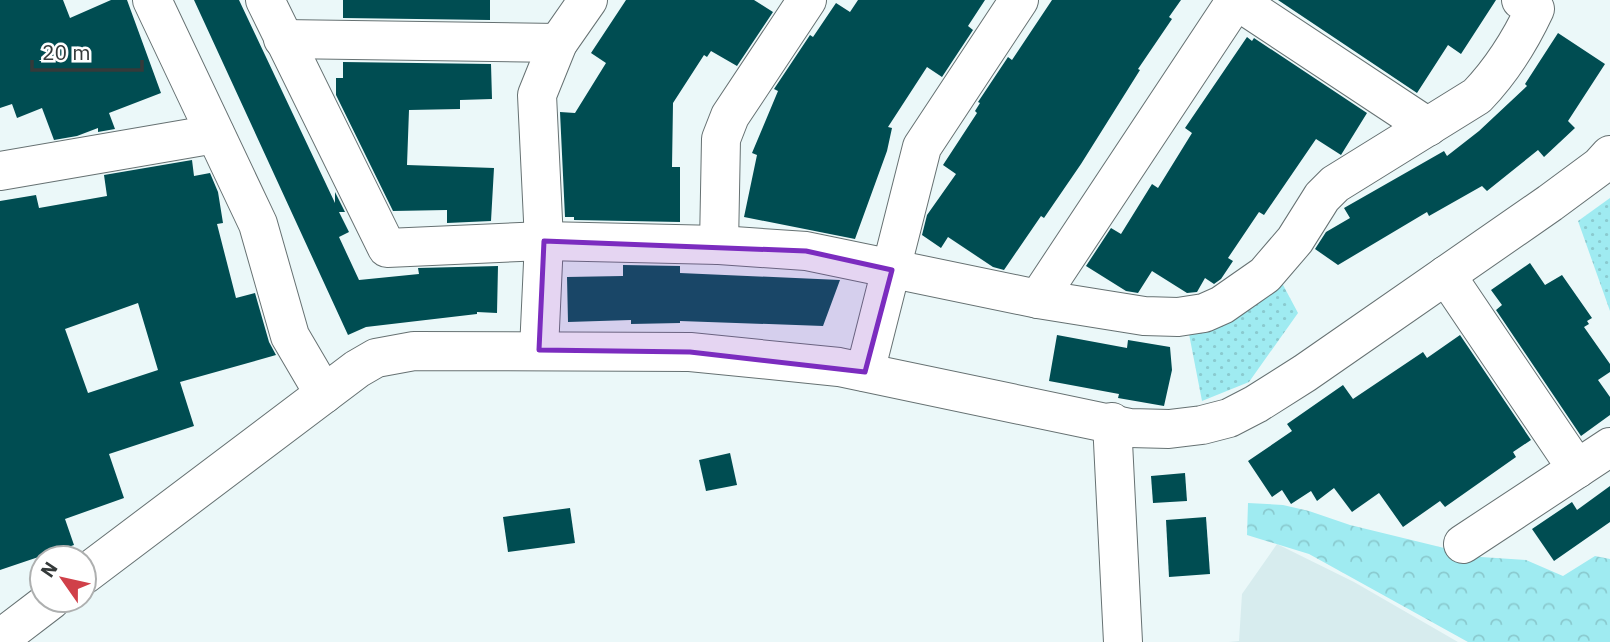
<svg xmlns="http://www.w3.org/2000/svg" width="1610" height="642" font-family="'IBM Plex Sans',sans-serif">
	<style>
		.built { fill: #d7ecee }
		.forest { fill: url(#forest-crowns) }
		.park { fill: url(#park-dots) }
		.building { fill: #004d52; fill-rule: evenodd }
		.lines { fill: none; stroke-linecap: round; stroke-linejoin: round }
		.minor-casing { stroke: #667172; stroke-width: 40 }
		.minor { stroke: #fff; stroke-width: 38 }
		.marked { fill: #7b2cbf; fill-opacity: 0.2; stroke: #7b2cbf; stroke-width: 5; stroke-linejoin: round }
	</style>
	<defs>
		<pattern id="forest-crowns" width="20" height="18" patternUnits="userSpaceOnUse" patternTransform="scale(1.75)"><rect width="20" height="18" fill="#9febf1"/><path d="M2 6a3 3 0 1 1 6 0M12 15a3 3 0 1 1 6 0" fill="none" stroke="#8acacf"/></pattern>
		<pattern id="park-dots" width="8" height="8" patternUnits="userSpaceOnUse" patternTransform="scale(1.75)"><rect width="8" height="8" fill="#9febf1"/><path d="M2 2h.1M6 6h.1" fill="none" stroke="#8acacf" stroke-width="1.8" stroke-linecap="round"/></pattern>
	</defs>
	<rect width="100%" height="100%" fill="#ebf8f9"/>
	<polygon class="built" points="1277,544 1354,582 1458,642 1229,642 1239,641 1242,594"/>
	<polygon class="forest" points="1248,503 1283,505 1309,511 1350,525 1481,557 1526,560 1563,576 1595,556 1610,559 1610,642 1468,642 1309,554 1247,535"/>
	<g class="park">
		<polygon points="1610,198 1610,311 1578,221"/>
		<path d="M1282,283L1298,313L1249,382L1202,401L1189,334C1224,322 1256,311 1282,283Z"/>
	</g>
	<g class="building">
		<polygon points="0,0 63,0 70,18 111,0 127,0 161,93 109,113 115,129 98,132 98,128 77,136 54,140 42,108 17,118 12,104 0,108"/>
		<polygon points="194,0 239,0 335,203 335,192 345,212 339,212 349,232 339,237 359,280 419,274 418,268 498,266 497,313 477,312 477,314 366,327 348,335"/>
		<polygon points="343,0 490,0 490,20 343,18"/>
		<polygon points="626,0 754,0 773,12 737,66 711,51 707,57 704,55 673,103 672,167 680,167 680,222 574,220 574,217 565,217 560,112 575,113 606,63 591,53"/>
		<polygon points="858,0 985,0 968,26 973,30 942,77 927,67 888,127 892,128 887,151 855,239 744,217 757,155 752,153 778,91 774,89 810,35 813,37 836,3 850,12"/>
		<polygon points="1052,0 1181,0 1169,17 1172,19 1138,69 1140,70 1081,164 1044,218 1041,216 1004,270 993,267 948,237 941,248 922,235 927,215 956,174 943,165 977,113 975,111 980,103 978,102 1008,57 1012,60"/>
		<polygon points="1278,0 1496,0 1461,54 1448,45 1417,93"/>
		<polygon points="1558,33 1605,64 1568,121 1575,128 1544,157 1538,150 1487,191 1482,186 1429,216 1427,212 1338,265 1315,249 1326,232 1350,218 1344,208 1444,151 1447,156 1479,131 1527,86 1525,84"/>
		<polygon points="1247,37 1252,41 1254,38 1367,113 1341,155 1316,139 1264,215 1259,212 1228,258 1233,261 1221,279 1214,284 1205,278 1197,292 1187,293 1152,271 1138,293 1126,291 1086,266 1111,228 1121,234 1152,184 1158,188 1192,133 1185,128"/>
		<polygon points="343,62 491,64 492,99 460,100 460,109 409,110 407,165 494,168 491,221 447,223 447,210 393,211 336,95 336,78 343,78"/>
		<path d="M192,160L194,176L210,173L218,192L223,223L217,224L236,298L255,293L269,342L276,355L180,382L194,426L109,454L124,498L65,519L74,545L0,570V201L36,195L39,208L107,196L104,175ZM138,303L158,370L88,393L65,329Z"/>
		<polygon points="1530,263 1545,285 1562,275 1592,318 1587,321 1589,324 1584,327 1610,364 1610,372 1598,380 1610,397 1610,415 1581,436 1496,310 1502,305 1491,290"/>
		<polygon points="623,265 680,266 680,273 840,280 823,326 680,321 680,323 631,324 631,320 568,322 567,277 623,276"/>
		<polygon points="1057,335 1127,348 1128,340 1170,347 1172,370 1164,406 1118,398 1119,394 1049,381"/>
		<polygon points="1460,335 1531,440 1513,452 1516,457 1445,507 1440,501 1403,527 1379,493 1352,512 1334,488 1317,501 1311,491 1291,504 1282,490 1272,497 1248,461 1292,431 1287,424 1343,385 1353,399 1423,352 1427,358"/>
		<polygon points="730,453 737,485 706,491 699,460"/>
		<polygon points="1185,473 1187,501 1153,503 1151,476"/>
		<polygon points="1610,486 1610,522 1554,561 1532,529 1572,502 1577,510"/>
		<polygon points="570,508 575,543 508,552 503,517"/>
		<polygon points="1206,517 1210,574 1169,577 1166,520"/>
	</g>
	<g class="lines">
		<g class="minor-casing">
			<g id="minor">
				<polyline points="152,0 258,224 290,336 324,394"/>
				<path d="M265,0L387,248L544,241L719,245L806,251L1038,299L1144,316L1178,317L1204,313L1222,305L1265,275L1295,240L1322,197L1335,184L1477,96C1501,71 1520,41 1535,9L1521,0"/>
				<polyline points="1236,0 1428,127"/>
				<polyline points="283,39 558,43"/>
				<polyline points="0,171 215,134"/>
				<polyline points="719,245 721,139 730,116 807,0"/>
				<polyline points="1446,275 1577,469"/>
				<polyline points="1038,299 1236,0"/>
				<polyline points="539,350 544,241 537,95 558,43 588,0"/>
				<polyline points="865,372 922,147 1019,0"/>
				<polyline points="1112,422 1123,642"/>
				<polyline points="1463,544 1610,447"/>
				<polyline points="84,575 357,369 376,358 414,351 690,352 839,367 1130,428 1169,429 1202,425 1229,418 1256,404 1305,373 1550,203 1600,166 1610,155"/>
				<polyline points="0,639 51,600"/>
			</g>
		</g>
		<use href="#minor" class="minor"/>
	</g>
	<path class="marked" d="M544,241L806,251L892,270L865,372L690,352L539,350Z"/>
	<g transform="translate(63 579) rotate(304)"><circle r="33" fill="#ffffff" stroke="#aeb0b0" stroke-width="2"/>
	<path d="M0-5L12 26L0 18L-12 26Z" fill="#d04049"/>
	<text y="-10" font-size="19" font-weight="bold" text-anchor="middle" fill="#353a3a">N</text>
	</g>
	<path d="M32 60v10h110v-10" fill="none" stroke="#353a3a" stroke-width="3.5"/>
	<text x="42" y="60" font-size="21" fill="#353a3a" stroke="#ffffff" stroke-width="5" paint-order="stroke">20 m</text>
</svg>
